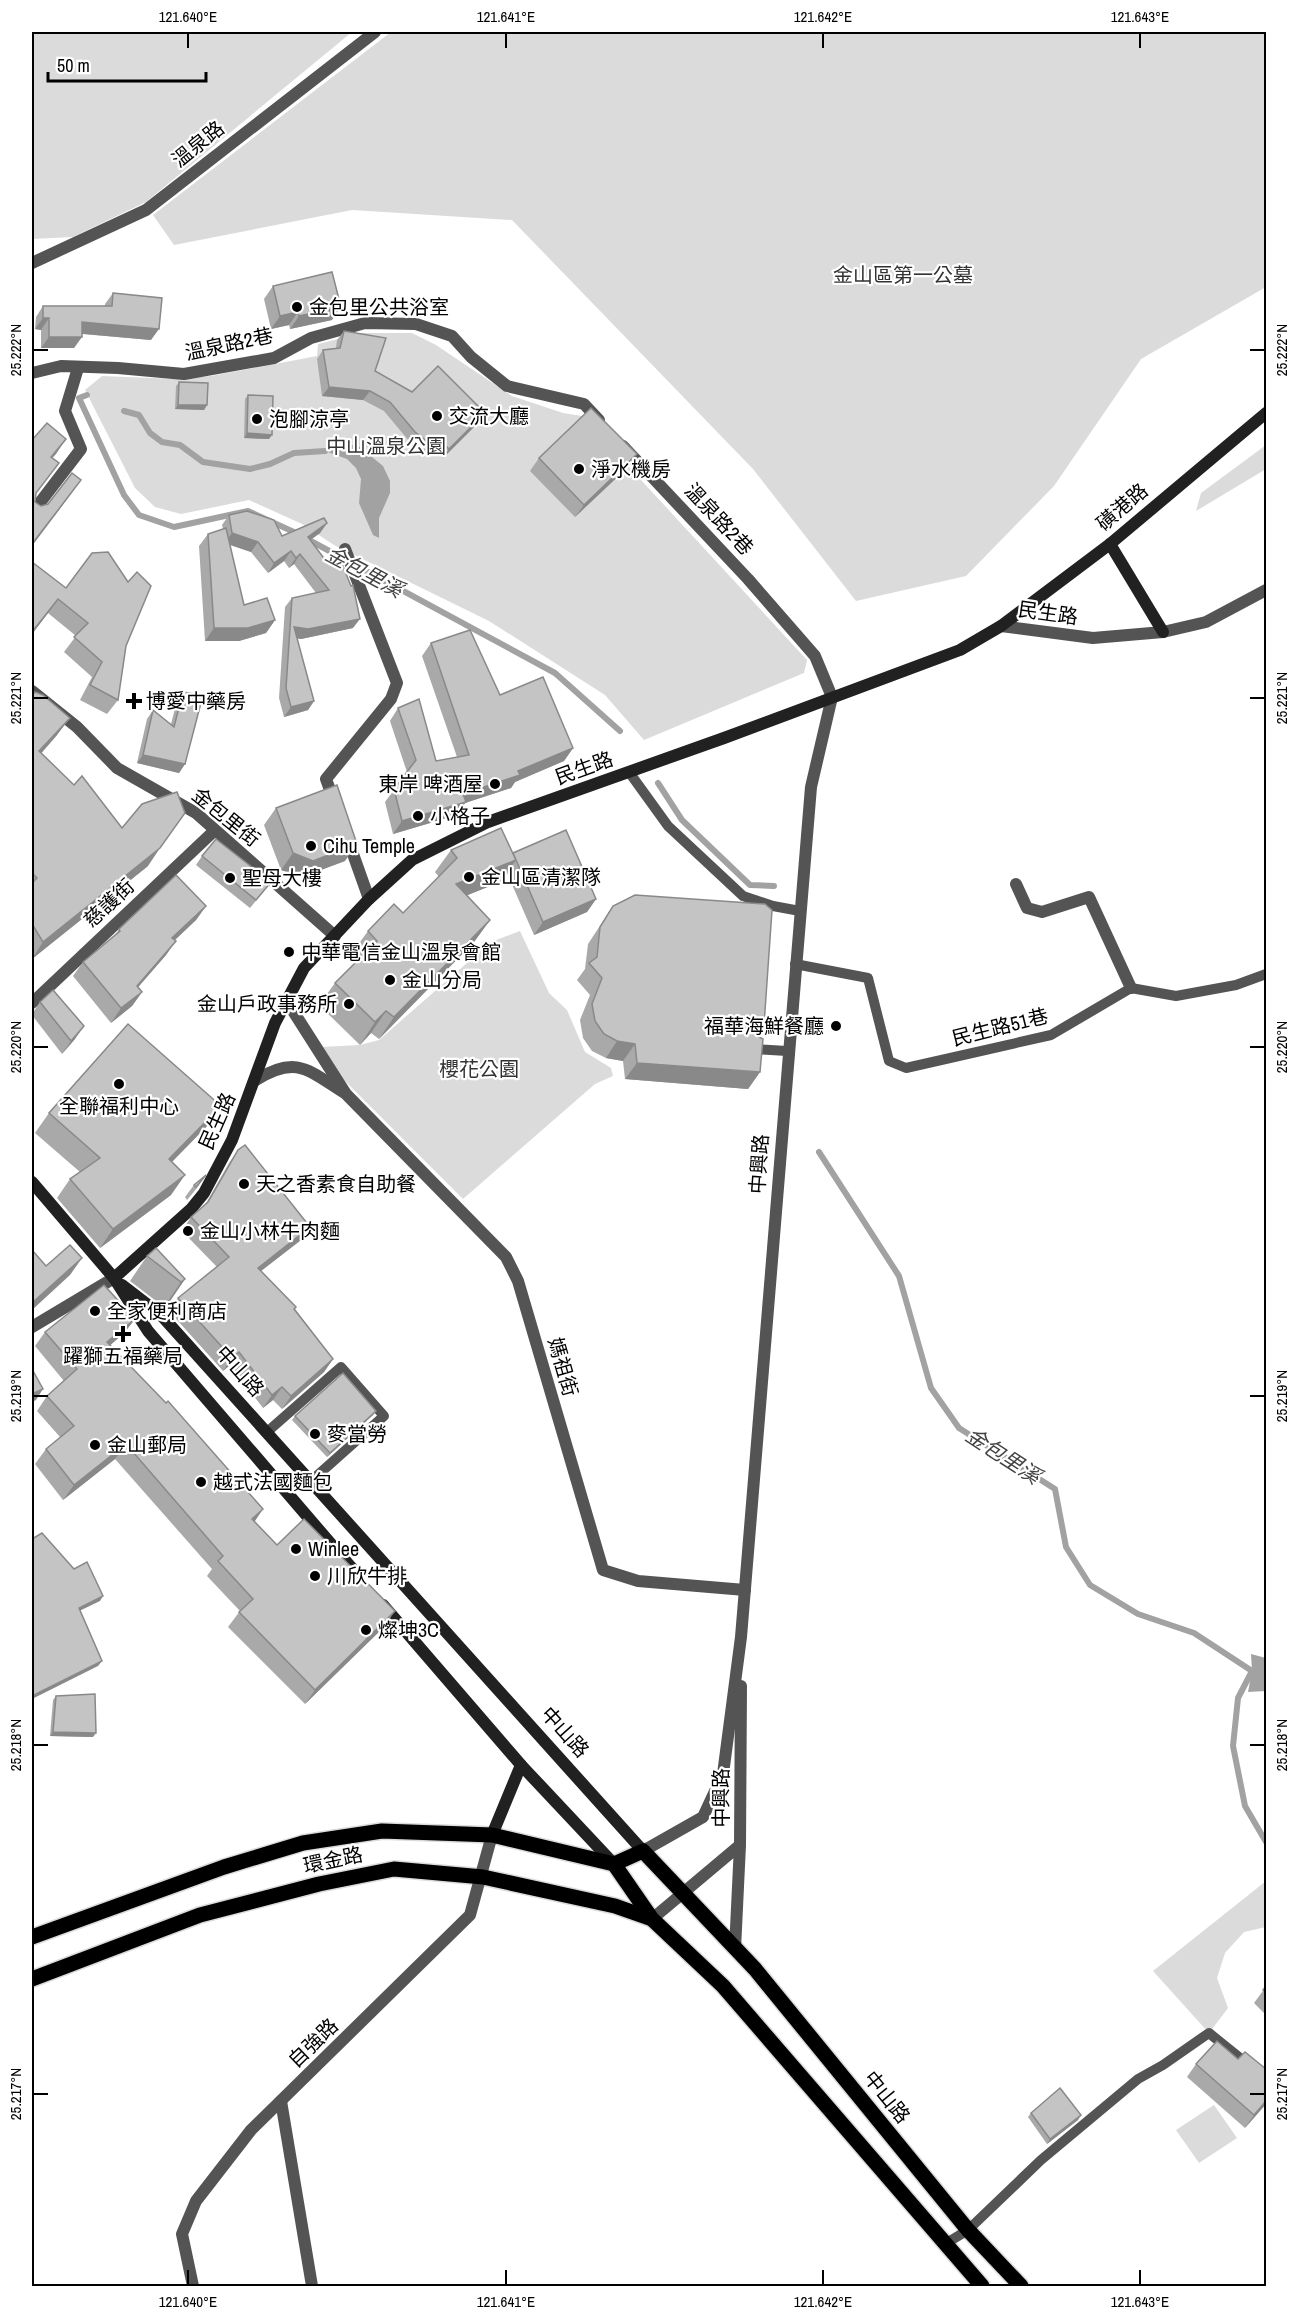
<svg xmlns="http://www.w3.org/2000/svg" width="1298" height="2318" font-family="'Archivo Narrow','Noto Sans TC',sans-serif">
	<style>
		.green { fill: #dbdbdb }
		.water { fill: #a2a2a2 }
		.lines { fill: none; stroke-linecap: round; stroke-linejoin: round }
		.stream { stroke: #a2a2a2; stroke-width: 6 }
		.primary-casing { stroke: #dbdbdb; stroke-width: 18 }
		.lane { stroke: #545454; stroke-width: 10 }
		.street { stroke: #545454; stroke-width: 12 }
		.secondary { stroke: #212121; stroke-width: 12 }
		.primary { stroke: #000; stroke-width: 15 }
		.wall { fill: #a9a9a9 }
		.shaded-wall { fill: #898989 }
		.building { fill: #c4c4c4; stroke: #898989; stroke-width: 1.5 }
		.ticks { fill: none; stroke: #000; stroke-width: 2 }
		.poi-dot { fill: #000; stroke: #fff; stroke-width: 2 }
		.labels { text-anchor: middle; stroke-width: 4.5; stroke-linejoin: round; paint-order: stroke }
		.street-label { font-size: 20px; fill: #000; stroke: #fff }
		.park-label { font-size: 20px; fill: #323232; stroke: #fff }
		.poi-label { font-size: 20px; fill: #000; stroke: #fff; text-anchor: start }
		.water-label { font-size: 21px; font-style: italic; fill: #434343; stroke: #fff }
		.neatline { fill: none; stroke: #000; stroke-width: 2 }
		.ticks-label { font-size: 15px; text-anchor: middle; fill: #000 }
	</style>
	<rect width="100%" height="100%" fill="#fff"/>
	<g class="green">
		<polygon points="32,32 352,32 146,202 73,237 32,239"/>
		<polygon points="391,32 1266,32 1266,287 1141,359 1054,486 966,576 856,601 753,469 512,220 352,210 174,245 153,215"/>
		<polygon points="362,333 412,333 436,345 512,396 563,413 582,416 807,660 804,673 644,740 605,695 489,621 334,545 302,524 249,500 181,514 155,507 135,488 85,390 102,376 177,379 211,376 317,356 318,344"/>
		<polygon points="1266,445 1266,469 1196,511 1201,493"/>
		<polygon points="520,931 549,993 567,1010 585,1052 611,1068 613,1076 595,1084 463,1199 337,1073 321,1047 360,1045 379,1040 491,942"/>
		<polygon points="1266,1881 1266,1927 1244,1932 1225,1953 1217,1978 1228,2008 1209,2033 1153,1971"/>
		<polygon points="1214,2105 1237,2138 1199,2163 1176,2130"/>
	</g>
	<g class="water">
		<polygon points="356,444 383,466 390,481 390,493 379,518 379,538 373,535 359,503 361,479 356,468 347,459 325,451"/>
		<polygon points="1251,1654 1266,1658 1266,1691 1248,1692 1252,1671"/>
	</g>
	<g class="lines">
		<g class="stream">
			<polyline points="87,395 79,398 124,495 139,515 174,527 248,511 296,533 555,673 620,731"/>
			<polyline points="124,411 139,415 150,433 162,442 180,445 203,462 250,469 270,464 294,453 325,451"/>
			<polyline points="658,783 682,820 750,885 774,886"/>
			<polyline points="819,1152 899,1276 931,1388 959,1428 1055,1489 1066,1547 1090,1585 1138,1614 1194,1633 1252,1671 1238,1698 1233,1746 1245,1806 1266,1842"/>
		</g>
		<g class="primary-casing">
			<g id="primary">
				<polyline points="614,1864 652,1919 723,1986 982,2286"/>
				<polyline points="32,1937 224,1867 303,1843 382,1831 492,1835 614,1864 643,1851 755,1969 968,2230 1021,2286"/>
				<polyline points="32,1979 200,1915 319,1884 394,1869 483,1877 615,1906 652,1919"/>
			</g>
		</g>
		<g class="lane">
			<polyline points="629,772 668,826 743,896 773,906 800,911"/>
			<polyline points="795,964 868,978 889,1061 906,1068 1051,1035 1131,988 1176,996 1236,985 1266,974"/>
			<polyline points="752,1049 787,1051"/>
			<polyline points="267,1432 341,1367 384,1416 311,1481"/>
			<polyline points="945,2244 968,2230 1041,2160 1138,2079 1163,2065 1209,2033 1266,2079"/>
		</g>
		<g class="street">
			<polyline points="32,263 146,210 375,32"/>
			<polyline points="32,373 61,366 118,368 184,374 274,358 311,338 365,323 416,324 452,336 471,357 507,386 584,404 599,420"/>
			<polyline points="623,446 748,579 815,656 832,697 811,787 741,1637 723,1774 703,1817 643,1851"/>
			<polyline points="32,513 81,449 65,411 78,368"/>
			<polyline points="1001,626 1093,638 1163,632 1206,622 1266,590"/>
			<polyline points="32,691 77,727 117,768 196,813 335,936"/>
			<polyline points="334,801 326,779 391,699 397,683 345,549"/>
			<polyline points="347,837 369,899"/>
			<polyline points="1016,884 1027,908 1042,912 1089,897 1131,988"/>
			<polyline points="286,1000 346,1094 506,1257 518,1281 603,1570 638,1581 745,1590"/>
			<polyline points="32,1003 214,831"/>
			<path d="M256,1080C296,1055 308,1070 343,1092"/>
			<polyline points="32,1327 114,1278"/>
			<polyline points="652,1919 740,1845 741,1686"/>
			<polyline points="735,1949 740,1845"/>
			<polyline points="281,2101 312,2286"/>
			<polyline points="193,2286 182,2234 196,2201 251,2130 470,1915 492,1835"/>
		</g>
		<g class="secondary">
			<polyline points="1110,544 1163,632"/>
			<polyline points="32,1182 114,1278 148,1331 356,1573"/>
			<polyline points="114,1278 191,1209 204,1193 232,1140 275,1023 304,968 369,899 412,860 488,822 724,738 960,650 1001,626 1110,544 1266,413"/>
			<polyline points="122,1285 161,1315 643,1851"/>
			<polyline points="383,1605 521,1765 614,1864"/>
			<polyline points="492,1835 521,1765"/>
		</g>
		<use href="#primary" class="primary"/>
	</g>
	<g class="wall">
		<polygon points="273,286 332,320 290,329 289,325 271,329 264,299"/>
		<polygon points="113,293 151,340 82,334 74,348 41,348 41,330 35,329 36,317 43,306 105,306 105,304"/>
		<polygon points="344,331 375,371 412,392 479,422 443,458 435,450 426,454 409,441 384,411 363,400 322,396 317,359 323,350 336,348 337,340"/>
		<polygon points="179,382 207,405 204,410 175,409 176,386"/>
		<polygon points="248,395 269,439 244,438 245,399"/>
		<polygon points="637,454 628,467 575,517 530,471 539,458"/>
		<polygon points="229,515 282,536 327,523 320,533 310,540 353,628 301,639 297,638 314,701 308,710 284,717 279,698 285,607 292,598 316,593 294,564 289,568 284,561 268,573 251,552 230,545 244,605 275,620 266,633 239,641 205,641 199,546 208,534 223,529 222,525"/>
		<polygon points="32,562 126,646 118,700 107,714 80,700 92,677 64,652 76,636 48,613 32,634"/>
		<polygon points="431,643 500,695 573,748 564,761 515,782 511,788 465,803 457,815 393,834 385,802 407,772 390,721 398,708 436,761 457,757 422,656"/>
		<polygon points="183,692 185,764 179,773 137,763 147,719 153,710 171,724 177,701"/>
		<polygon points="32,696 57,735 41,753 148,866 32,959"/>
		<polygon points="276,808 345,861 302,877 281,870 264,825"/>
		<polygon points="451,850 513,853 596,899 587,912 534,935 507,873 500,882 467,895 490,920 474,942 379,1039 371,1033 360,1045 319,1005 335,983 358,960 352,953 368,931 403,913 439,877 435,872"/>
		<polygon points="202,856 264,891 250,908 196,865"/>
		<polygon points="206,906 196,920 175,940 166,955 138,987 142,992 132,1006 111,1023 73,976 83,962 115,936 119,929"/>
		<polygon points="613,906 757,1034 760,1072 748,1089 625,1079 623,1061 606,1058 592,1051 583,1038 580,1020 590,995 577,980 585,969 588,944"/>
		<polygon points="40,1002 75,1039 62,1054 32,1015 32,1014"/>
		<polygon points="49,1113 208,1125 172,1162 171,1195 100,1248 57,1198 70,1179 80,1172 35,1133"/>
		<polygon points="238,1150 301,1240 261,1271 296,1307 295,1309 333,1359 324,1372 282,1409 273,1400 263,1408 230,1365 223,1371 169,1311 178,1298 217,1267 182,1231 191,1217 205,1205 229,1163"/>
		<polygon points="206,1175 197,1188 187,1200 185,1197 194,1185"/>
		<polygon points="147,1256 185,1279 168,1304 164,1307 130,1281"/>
		<polygon points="135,1319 124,1333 110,1345 255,1522 277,1545 385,1626 305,1704 228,1627 240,1611 207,1576 212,1569 115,1459 63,1500 35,1464 46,1449 60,1437 37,1411 47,1396 64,1381 35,1346 45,1332"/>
		<polygon points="376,1411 373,1415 327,1457 292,1420 295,1416"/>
		<polygon points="56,1696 93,1737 50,1736 53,1700"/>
		<polygon points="1266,1976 1266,2015 1254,2003 1265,1988"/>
		<polygon points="1196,2064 1266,2104 1245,2128 1187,2077"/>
		<polygon points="1031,2113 1078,2120 1047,2144 1028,2117"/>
	</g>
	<g class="shaded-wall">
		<polygon points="341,307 332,320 290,329 299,316"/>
		<polygon points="298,312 289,325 271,329 280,316"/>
		<polygon points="43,318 49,318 41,330 35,329"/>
		<polygon points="82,322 159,329 151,340 74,333"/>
		<polygon points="49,337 82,337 74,348 41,348"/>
		<polygon points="329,387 370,391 363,400 322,396"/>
		<polygon points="178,405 207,405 204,410 175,409"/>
		<polygon points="485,413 479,422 443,458 449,449"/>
		<polygon points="247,433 272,435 269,439 244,438"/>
		<polygon points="66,439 56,454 41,471 51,457"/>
		<polygon points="441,441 435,450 426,454 432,445"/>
		<polygon points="637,454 628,467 575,517 584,505"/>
		<polygon points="81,480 71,494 32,546 32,544"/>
		<polygon points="327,523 320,533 301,547 308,537"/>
		<polygon points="232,533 258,542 251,552 225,543"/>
		<polygon points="291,551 284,561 268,573 274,563"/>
		<polygon points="300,554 294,564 289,568 296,558"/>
		<polygon points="58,599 48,613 32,634 32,632"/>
		<polygon points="360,619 353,628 301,639 289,637 294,627"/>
		<polygon points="275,620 266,633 239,641 205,641 214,628"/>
		<polygon points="314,701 308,710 284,717 291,707"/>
		<polygon points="70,718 57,735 32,764 39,751"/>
		<polygon points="573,748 564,761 515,782 511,788 465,803 457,815 393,834 402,821 463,794"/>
		<polygon points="143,755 185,764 179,773 137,763"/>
		<polygon points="357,844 345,861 302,877 281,870 293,853"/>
		<polygon points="160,848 148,866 32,959 43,942"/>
		<polygon points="516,860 500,882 441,906 456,884"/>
		<polygon points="596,899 587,912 534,935 543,922"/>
		<polygon points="206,906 196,920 162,952 172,938"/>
		<polygon points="490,920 474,942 379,1039 394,1017"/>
		<polygon points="176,941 166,955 127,1000 137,986"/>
		<polygon points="142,992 132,1006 111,1023 121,1008"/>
		<polygon points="386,1011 371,1033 360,1045 375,1022"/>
		<polygon points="84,1026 75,1039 62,1054 71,1041"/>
		<polygon points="617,1041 635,1044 623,1061 606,1058"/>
		<polygon points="637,1063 760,1072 748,1089 625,1079"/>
		<polygon points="221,1106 208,1125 155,1179 169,1159"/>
		<polygon points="185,1175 171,1195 100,1248 113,1229"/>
		<polygon points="310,1227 301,1240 248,1281 258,1268"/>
		<polygon points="82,1258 70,1275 32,1310 32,1303"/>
		<polygon points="185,1279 168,1304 164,1307 181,1282"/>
		<polygon points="135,1319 124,1333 97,1357 107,1342"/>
		<polygon points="239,1352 230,1365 223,1371 232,1358"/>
		<polygon points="333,1359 324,1372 282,1409 291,1396"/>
		<polygon points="282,1387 273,1400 263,1408 272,1395"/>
		<polygon points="43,1389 36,1400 32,1402 32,1394"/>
		<polygon points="376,1411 373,1415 327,1457 330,1453"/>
		<polygon points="126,1444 115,1459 63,1500 74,1485"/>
		<polygon points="263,1509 253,1524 252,1519"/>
		<polygon points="103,1596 100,1601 75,1613 79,1608"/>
		<polygon points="395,1611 385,1626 305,1704 315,1690"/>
		<polygon points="102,1661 98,1666 32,1699 32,1696"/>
		<polygon points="53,1732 96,1733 93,1737 50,1736"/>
		<polygon points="1266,2101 1266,2104 1245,2128 1254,2115"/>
		<polygon points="1081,2115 1078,2120 1047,2144 1050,2139"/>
	</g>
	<g class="building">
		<polygon points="332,272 341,307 299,316 298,312 280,316 273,286"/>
		<polygon points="113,293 162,298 159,329 82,322 82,337 49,337 49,318 43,318 43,306 112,306"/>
		<polygon points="344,331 386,338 375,371 412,392 438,366 485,413 449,449 441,441 432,445 415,432 390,402 370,391 329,387 323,350 340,348"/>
		<polygon points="179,382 208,383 207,405 178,405"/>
		<polygon points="248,395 273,396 272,435 247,433"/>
		<polygon points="591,408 637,454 584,505 539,458"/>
		<polygon points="47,423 66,439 51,457 59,463 36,493 35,502 41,506 48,504 72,473 81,480 32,544 32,440"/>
		<polygon points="247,511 274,520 282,536 324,518 327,523 308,537 326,561 339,556 351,586 353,585 360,619 308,629 294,627 314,701 291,707 286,688 292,598 329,590 300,554 296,558 291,551 274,563 258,542 232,533 229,515"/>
		<polygon points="226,528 244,605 267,598 275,620 248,628 214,628 208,534"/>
		<polygon points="108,552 128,582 137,572 151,586 126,646 118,700 90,685 102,662 74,637 88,623 58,599 32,632 32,562 66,588 92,553"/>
		<polygon points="470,630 500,695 543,677 573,748 518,771 520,775 463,794 466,802 402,821 394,789 416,760 398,708 419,699 436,761 469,755 431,643"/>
		<polygon points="35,692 43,695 70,718 39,751 74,785 82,776 122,828 142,804 177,792 185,813 160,848 43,942 32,924 32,883 37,878 32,873 32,696"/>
		<polygon points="183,692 203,695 185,764 143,755 153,710 174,727"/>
		<polygon points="337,785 357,844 313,861 293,853 276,808"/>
		<polygon points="501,828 516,860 456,884 490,920 394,1017 386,1011 375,1022 335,983 377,941 368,931 394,904 403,913 457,858 451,850"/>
		<polygon points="566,830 596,899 543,922 513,853"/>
		<polygon points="216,839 271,882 256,900 202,856"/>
		<polygon points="176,875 206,906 172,938 176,941 137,986 142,992 121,1008 83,962 120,931 119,929"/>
		<polygon points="635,895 765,904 772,910 764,1025 756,1031 757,1036 763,1039 760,1072 637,1063 635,1044 617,1041 604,1034 595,1021 592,1004 602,978 589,963 597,957 600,927 613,906"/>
		<polygon points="53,990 84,1026 71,1041 40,1002"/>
		<polygon points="128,1024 221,1106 169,1159 185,1175 113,1229 70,1179 100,1158 49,1113"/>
		<polygon points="245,1145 310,1227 258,1268 296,1307 294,1309 333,1359 291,1396 282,1387 272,1395 239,1352 232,1358 178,1298 229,1257 191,1217 208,1202 238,1150"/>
		<polygon points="206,1175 196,1187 194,1185"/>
		<polygon points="70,1245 82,1258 32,1303 32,1250 46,1266"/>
		<polygon points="156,1248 185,1279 181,1282 147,1256"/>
		<polygon points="104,1285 135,1319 107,1342 166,1403 168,1401 263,1509 252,1519 277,1545 304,1519 395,1611 315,1690 239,1612 253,1599 218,1561 223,1556 126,1444 74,1485 46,1449 74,1426 47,1396 77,1369 45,1332"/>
		<polygon points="32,1369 43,1389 32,1394"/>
		<polygon points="343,1373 376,1411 330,1453 295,1416"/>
		<polygon points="42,1533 74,1569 87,1562 103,1596 79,1608 102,1661 32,1696 32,1539"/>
		<polygon points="95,1694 96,1733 53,1732 56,1696"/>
		<polygon points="1266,1986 1266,1993 1263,1990"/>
		<polygon points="1217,2041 1238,2059 1245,2052 1266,2069 1266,2101 1254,2115 1196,2064"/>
		<polygon points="1060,2088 1081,2115 1050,2139 1031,2113"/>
	</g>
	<path class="ticks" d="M188,33V48M506,33V48M823,33V48M1140,33V48M33,350H48M1250,350H1265M33,698H48M1250,698H1265M33,1047H48M1250,1047H1265M33,1396H48M1250,1396H1265M33,1745H48M1250,1745H1265M33,2094H48M1250,2094H1265M188,2270V2285M506,2270V2285M823,2270V2285M1140,2270V2285"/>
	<g class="poi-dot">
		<circle cx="297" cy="307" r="6"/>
		<circle cx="437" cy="416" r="6"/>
		<circle cx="257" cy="419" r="6"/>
		<circle cx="579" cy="469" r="6"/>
		<path d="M131 692h6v6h6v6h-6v6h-6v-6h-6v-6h6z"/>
		<circle cx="495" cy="784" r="6"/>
		<circle cx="418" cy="816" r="6"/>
		<circle cx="311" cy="846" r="6"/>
		<circle cx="469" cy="877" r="6"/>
		<circle cx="230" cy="878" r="6"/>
		<circle cx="289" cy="952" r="6"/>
		<circle cx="390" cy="980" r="6"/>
		<circle cx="349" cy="1004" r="6"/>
		<circle cx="836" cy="1026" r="6"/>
		<circle cx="119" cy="1084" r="6"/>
		<circle cx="244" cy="1184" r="6"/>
		<circle cx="188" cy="1231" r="6"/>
		<circle cx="95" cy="1311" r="6"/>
		<path d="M120 1325h6v6h6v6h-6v6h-6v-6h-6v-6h6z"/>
		<circle cx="315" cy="1434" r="6"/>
		<circle cx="95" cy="1445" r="6"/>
		<circle cx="201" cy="1482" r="6"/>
		<circle cx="296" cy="1549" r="6"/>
		<circle cx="315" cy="1576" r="6"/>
		<circle cx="366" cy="1630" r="6"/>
	</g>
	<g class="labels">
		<g class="street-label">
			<text transform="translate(198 144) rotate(-39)" y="7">溫泉路</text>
			<text transform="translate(229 344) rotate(-12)" y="7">溫泉路2巷</text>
			<text transform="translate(1122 507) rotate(-41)" y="7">磺港路</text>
			<text transform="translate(719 519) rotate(47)" y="7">溫泉路2巷</text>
			<text transform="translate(1048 613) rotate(8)" y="7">民生路</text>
			<text transform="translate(584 768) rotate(-20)" y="7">民生路</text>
			<text transform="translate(226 817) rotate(39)" y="7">金包里街</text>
			<text transform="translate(109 903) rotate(-43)" y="7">慈護街</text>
			<text transform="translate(1000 1027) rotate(-14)" y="7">民生路51巷</text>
			<text transform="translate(217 1121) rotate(-66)" y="7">民生路</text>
			<text transform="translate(759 1164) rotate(-86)" y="7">中興路</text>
			<text transform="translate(563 1367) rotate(74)" y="7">媽祖街</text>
			<text transform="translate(240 1371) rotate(48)" y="7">中山路</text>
			<text transform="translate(565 1732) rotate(48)" y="7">中山路</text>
			<text transform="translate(721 1798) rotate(-90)" y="7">中興路</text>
			<text transform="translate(333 1860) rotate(-12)" y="7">環金路</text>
			<text transform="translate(313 2043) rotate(-44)" y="7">自強路</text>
			<text transform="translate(887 2097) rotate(51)" y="7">中山路</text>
		</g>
		<g class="park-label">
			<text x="903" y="282">金山區第一公墓</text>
			<text x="386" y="453">中山溫泉公園</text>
			<text x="479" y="1076">櫻花公園</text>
		</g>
		<g class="poi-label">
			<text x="309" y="314">金包里公共浴室</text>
			<text x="449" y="423">交流大廳</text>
			<text x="269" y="426">泡腳涼亭</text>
			<text x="591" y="476">淨水機房</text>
			<text x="146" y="708">博愛中藥房</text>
			<text x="483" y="791" text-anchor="end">東岸 啤酒屋</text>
			<text x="430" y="823">小格子</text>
			<text x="323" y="853">Cihu Temple</text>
			<text x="481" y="884">金山區清潔隊</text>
			<text x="242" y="885">聖母大樓</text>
			<text x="301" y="959">中華電信金山溫泉會館</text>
			<text x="402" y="987">金山分局</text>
			<text x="337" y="1011" text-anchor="end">金山戶政事務所</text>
			<text x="824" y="1033" text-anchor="end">福華海鮮餐廳</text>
			<text x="119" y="1113" text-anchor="middle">全聯福利中心</text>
			<text x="256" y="1191">天之香素食自助餐</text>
			<text x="200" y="1238">金山小林牛肉麵</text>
			<text x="107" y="1318">全家便利商店</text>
			<text x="123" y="1363" text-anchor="middle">躍獅五福藥局</text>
			<text x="327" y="1441">麥當勞</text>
			<text x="107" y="1452">金山郵局</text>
			<text x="213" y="1489">越式法國麵包</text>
			<text x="308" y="1556">Winlee</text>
			<text x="327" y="1583">川欣牛排</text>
			<text x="378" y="1637">燦坤3C</text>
		</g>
		<g class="water-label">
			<text transform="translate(364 572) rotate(28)" y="7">金包里溪</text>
			<text transform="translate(1003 1456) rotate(33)" y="7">金包里溪</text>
		</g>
	</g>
	<rect width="1298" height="2318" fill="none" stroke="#ffffff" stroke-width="66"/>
	<path d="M48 72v9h158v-9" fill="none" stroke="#000000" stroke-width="3"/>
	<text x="57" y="72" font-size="18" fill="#000000" stroke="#ffffff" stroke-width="4.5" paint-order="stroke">50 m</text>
	<rect x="33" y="33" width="1232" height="2252" class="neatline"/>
	<g class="ticks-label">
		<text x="188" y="22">121.640°E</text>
		<text x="506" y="22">121.641°E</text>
		<text x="823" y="22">121.642°E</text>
		<text x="1140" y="22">121.643°E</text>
		<text transform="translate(16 350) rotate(-90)" y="5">25.222°N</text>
		<text transform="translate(1282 350) rotate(-90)" y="5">25.222°N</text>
		<text transform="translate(16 698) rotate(-90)" y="5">25.221°N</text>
		<text transform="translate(1282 698) rotate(-90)" y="5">25.221°N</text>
		<text transform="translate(16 1047) rotate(-90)" y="5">25.220°N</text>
		<text transform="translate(1282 1047) rotate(-90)" y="5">25.220°N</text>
		<text transform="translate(16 1396) rotate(-90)" y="5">25.219°N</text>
		<text transform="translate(1282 1396) rotate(-90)" y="5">25.219°N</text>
		<text transform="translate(16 1745) rotate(-90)" y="5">25.218°N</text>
		<text transform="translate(1282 1745) rotate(-90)" y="5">25.218°N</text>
		<text transform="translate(16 2094) rotate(-90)" y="5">25.217°N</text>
		<text transform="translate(1282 2094) rotate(-90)" y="5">25.217°N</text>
		<text x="188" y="2307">121.640°E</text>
		<text x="506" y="2307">121.641°E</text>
		<text x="823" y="2307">121.642°E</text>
		<text x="1140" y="2307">121.643°E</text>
	</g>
</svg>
